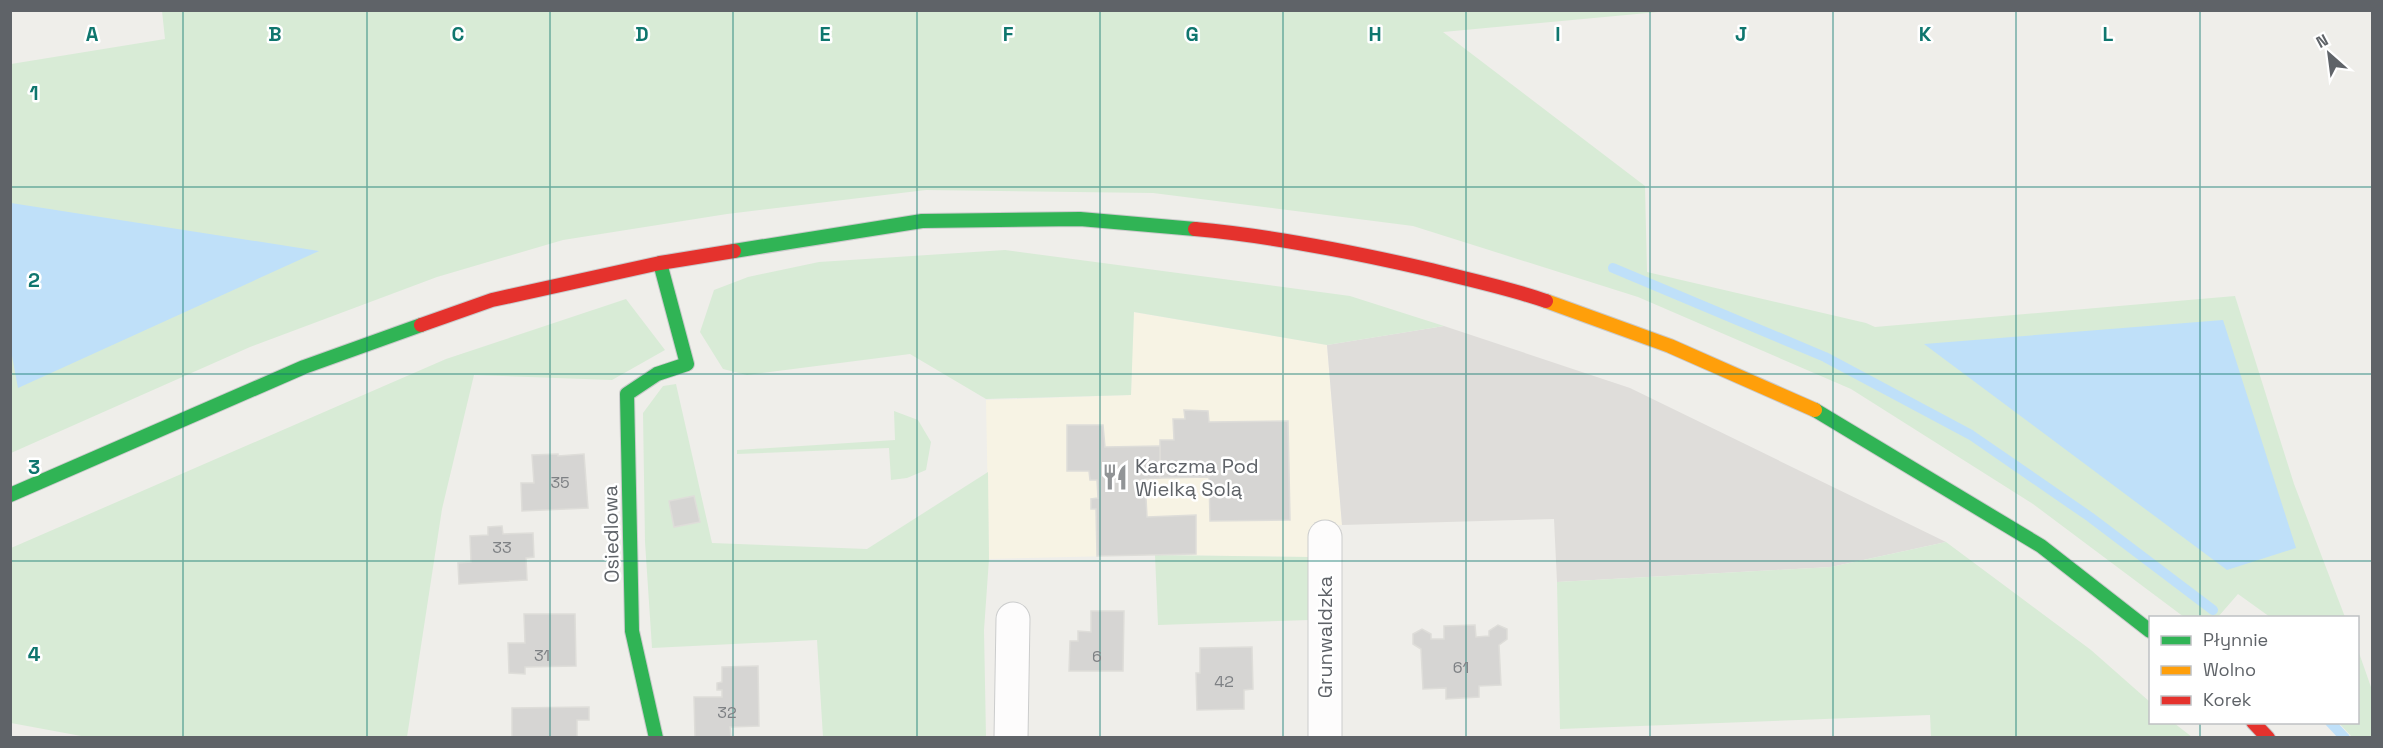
<svg xmlns="http://www.w3.org/2000/svg" width="2383" height="748" font-family="'Space Grotesk',sans-serif">
	<style>
		.commercial { fill: #f7f3e4 }
		.industrial { fill: #dfddda }
		.green { fill: #d8ebd6 }
		.water { fill: #bfe0f9 }
		.lines { fill: none; stroke-linecap: round; stroke-linejoin: round }
		.stream { stroke: #bfe0f9; stroke-width: 10 }
		.building { fill: #d6d5d3; stroke: #deddd9; stroke-width: 1.5 }
		.street-casing { stroke: #cbcccc; stroke-width: 35 }
		.fast-casing { stroke: #cacacb; stroke-width: 16 }
		.slow-casing { stroke: #cacacb; stroke-width: 16 }
		.jam-casing { stroke: #cacacb; stroke-width: 16 }
		.street { stroke: #fdfcfc; stroke-width: 33 }
		.fast { stroke: #30b455; stroke-width: 14 }
		.slow { stroke: #ff9f0a; stroke-width: 14 }
		.jam { stroke: #e5322d; stroke-width: 14 }
		.grid { fill: none; stroke: #0f766e; stroke-width: 1.5; stroke-opacity: 0.55 }
		.labels { text-anchor: middle; stroke-width: 5; stroke-linejoin: round; paint-order: stroke }
		.number-label { font-size: 16px; fill: #7e8184 }
		.poi-label { font-size: 20px; fill: #5f6368; stroke: #fff; text-anchor: start }
		.street-label { font-size: 20px; fill: #5f6368; stroke: #fff }
		.grid-label { font-size: 20px; text-anchor: middle; font-weight: bold; fill: #0f766e; stroke: #fff; stroke-width: 5; stroke-linejoin: round; paint-order: stroke }
	</style>
	<rect width="100%" height="100%" fill="#efeeea"/>
	<polygon class="commercial" points="1133,312 1327,345 1342,525 1312,526 1309,557 1155,555 989,559 986,400 1131,395"/>
	<polygon class="industrial" points="1444,326 1630,388 1946,542 1831,567 1557,582 1554,519 1342,525 1327,345"/>
	<g class="green">
		<polygon points="162,11 1669,11 1443,32 1645,186 1647,272 1866,323 1875,327 2235,296 2294,484 2345,617 2270,617 2238,594 2218,617 2184,617 2033,504 1851,389 1638,297 1413,226 1153,193 926,190 727,214 563,240 437,277 250,347 11,453 11,64 165,39"/>
		<polygon points="1005,250 1350,296 1444,326 1327,345 1134,312 1131,395 986,399 910,354 747,375 723,369 700,332 714,290 748,277 819,262"/>
		<polygon points="626,299 665,350 612,380 474,375 442,509 407,737 92,738 11,723 11,548 446,359"/>
		<polygon points="676,384 712,543 867,549 988,472 989,559 984,630 986,737 823,737 817,640 652,648 645,542 643,413 663,386"/>
		<polygon points="894,411 918,420 931,442 926,470 907,478 891,480 889,448 737,454 737,450 895,440"/>
		<polygon points="1946,542 2091,650 2150,702 2150,722 2174,723 2192,737 1931,737 1930,715 1560,729 1557,582 1831,567"/>
		<polygon points="1155,555 1309,557 1310,620 1158,625"/>
		<polygon points="2358,650 2372,690 2372,737 2352,737 2339,723 2358,722"/>
	</g>
	<g class="water">
		<polygon points="10,203 11,203 319,251 18,388 10,345"/>
		<polygon points="2223,320 2296,548 2227,570 1924,344"/>
	</g>
	<g class="lines">
		<g class="stream">
			<polyline points="1613,268 1825,357 1971,435 2090,517 2213,610"/>
			<polyline points="2330,722 2345,738"/>
		</g>
	</g>
	<g class="building">
		<polygon points="1184,410 1208,411 1209,422 1288,421 1290,520 1210,521 1209,477 1160,478 1160,440 1174,440 1173,419 1185,419"/>
		<polygon points="1067,425 1103,425 1105,447 1160,446 1160,478 1145,479 1147,517 1196,515 1196,554 1097,556 1096,509 1091,509 1091,499 1098,498 1097,480 1090,480 1089,471 1067,471"/>
		<polygon points="558,454 558,456 584,454 588,508 522,511 521,483 534,483 532,455"/>
		<polygon points="694,496 700,522 674,527 669,501"/>
		<polygon points="502,526 503,534 533,533 534,557 526,558 527,580 459,584 458,563 471,562 470,536 488,535 488,527"/>
		<polygon points="1091,611 1124,611 1123,671 1069,671 1070,641 1078,641 1078,631 1091,632"/>
		<polygon points="524,614 575,614 576,666 525,667 525,674 509,673 508,643 525,643"/>
		<polygon points="1475,625 1476,637 1489,636 1489,631 1498,625 1507,629 1507,639 1499,645 1501,685 1479,686 1479,697 1446,699 1446,688 1423,689 1421,649 1413,644 1413,634 1422,629 1431,634 1431,639 1444,639 1444,626"/>
		<polygon points="1252,647 1253,689 1244,690 1244,709 1197,710 1196,673 1200,673 1200,648"/>
		<polygon points="758,666 759,726 730,727 731,738 695,738 694,697 722,697 722,690 717,690 717,683 722,682 722,667"/>
		<polygon points="589,707 589,720 577,720 577,738 512,738 512,708"/>
	</g>
	<g class="lines">
		<g class="street-casing">
			<g id="street">
				<polyline points="1011,738 1013,619"/>
				<polyline points="1325,738 1325,537"/>
			</g>
		</g>
		<g class="fast-casing">
			<g id="fast">
				<polyline points="734,251 922,221 1080,219 1195,229"/>
				<polyline points="1815,410 2041,546 2150,631"/>
				<polyline points="10,495 304,367 421,325"/>
				<polyline points="656,738 632,631 627,394 657,374 687,364 660,263"/>
			</g>
		</g>
		<g class="slow-casing">
			<polyline id="slow" points="1546,301 1670,346 1815,410"/>
		</g>
		<g class="jam-casing">
			<g id="jam">
				<path d="M1195,229C1274,236 1353,252 1431,270C1470,280 1509,288 1546,301"/>
				<polyline points="421,325 492,300 660,263 734,251"/>
				<polyline points="2253,722 2268,738"/>
			</g>
		</g>
		<use href="#street" class="street"/>
		<use href="#fast" class="fast"/>
		<use href="#slow" class="slow"/>
		<use href="#jam" class="jam"/>
	</g>
	<path class="grid" d="M183,10V738M367,10V738M550,10V738M733,10V738M917,10V738M1100,10V738M1283,10V738M1466,10V738M1650,10V738M1833,10V738M2016,10V738M2200,10V618M10,187H2372M10,374H2372M10,561H2372M2200,722V738"/>
	<defs>
		<g id="restaurant-bare" transform="scale(2.07)"><path d="M-5-6h1v4h1v-4h1v4h1v-4h1v5L-1.5 .5V6h-2V.5L-5-1ZM5-6V6H3V1.5H1.5Q1.5-4 5-6Z" fill="#919496" stroke="#fff" stroke-width="2.5" paint-order="stroke"/></g>
	</defs>
	<g fill-rule="evenodd">
		<use href="#restaurant-bare" x="1115" y="477"/>
	</g>
	<g class="labels">
		<g class="number-label">
			<text x="560" y="488">35</text>
			<text x="502" y="553">33</text>
			<text x="542" y="661">31</text>
			<text x="1097" y="662">6</text>
			<text x="1461" y="673">61</text>
			<text x="1224" y="687">42</text>
			<text x="727" y="718">32</text>
		</g>
		<g class="poi-label">
			<text x="1135" y="473">Karczma Pod<tspan x="1135" dy="23">Wielką Solą</tspan></text>
		</g>
		<g class="street-label">
			<text transform="translate(611 534) rotate(-91)" y="7">Osiedlowa</text>
			<text transform="translate(1325 637) rotate(-90)" y="7">Grunwaldzka</text>
		</g>
	</g>
	<g class="grid-label">
		<text x="92" y="41">A</text>
		<text x="275" y="41">B</text>
		<text x="458" y="41">C</text>
		<text x="642" y="41">D</text>
		<text x="825" y="41">E</text>
		<text x="1008" y="41">F</text>
		<text x="1192" y="41">G</text>
		<text x="1375" y="41">H</text>
		<text x="1558" y="41">I</text>
		<text x="1741" y="41">J</text>
		<text x="1925" y="41">K</text>
		<text x="2108" y="41">L</text>
		<text x="34" y="100">1</text>
		<text x="34" y="287">2</text>
		<text x="34" y="474">3</text>
		<text x="34" y="661">4</text>
	</g>
	<rect width="2383" height="748" fill="none" stroke="#5f6368" stroke-width="24"/>
	<rect x="2149" y="616" width="210" height="108" fill="#ffffff" stroke="#bfc1c3" stroke-width="1.5"/>
	<rect x="2161" y="636" width="30" height="9" fill="#30b455" stroke="#bfc1c3" stroke-width="1.5"/>
	<text x="2203" y="646" font-size="18" fill="#5f6368">Płynnie</text>
	<rect x="2161" y="666" width="30" height="9" fill="#ff9f0a" stroke="#bfc1c3" stroke-width="1.5"/>
	<text x="2203" y="676" font-size="18" fill="#5f6368">Wolno</text>
	<rect x="2161" y="696" width="30" height="9" fill="#e5322d" stroke="#bfc1c3" stroke-width="1.5"/>
	<text x="2203" y="706" font-size="18" fill="#5f6368">Korek</text>
	<g transform="translate(2329 54) rotate(332)" stroke="#ffffff" stroke-width="4.5" paint-order="stroke">
	<path d="M0-4.5L10 22L0 15L-10 22Z" fill="#5f6368"/>
	<text y="-9" font-size="16" font-weight="bold" text-anchor="middle" fill="#5f6368">N</text>
	</g>
</svg>
